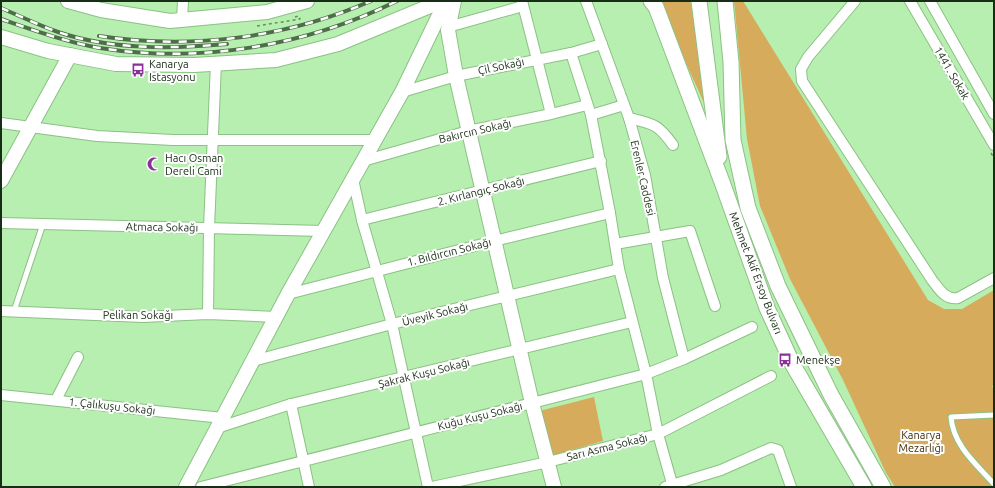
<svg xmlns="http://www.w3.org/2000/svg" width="995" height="488" font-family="Ubuntu,sans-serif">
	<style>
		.green { fill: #d6ac5c }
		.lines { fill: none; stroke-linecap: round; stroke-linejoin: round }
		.lane-casing { stroke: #8bc184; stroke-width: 7 }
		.street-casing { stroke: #8bc184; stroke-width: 12 }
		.secondary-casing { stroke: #8bc184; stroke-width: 16 }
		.primary-casing { stroke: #8bc184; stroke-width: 17 }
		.path { stroke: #688e63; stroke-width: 1.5; stroke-dasharray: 3 3; stroke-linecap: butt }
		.lane { stroke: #fff; stroke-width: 5 }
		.street { stroke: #fff; stroke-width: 10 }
		.secondary { stroke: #fff; stroke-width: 14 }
		.primary { stroke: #fff; stroke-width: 15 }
		.rail-casing { stroke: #4e6e49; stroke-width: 4 }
		.rail { stroke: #fefefe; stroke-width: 2.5; stroke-dasharray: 8; stroke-linecap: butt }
		.labels { text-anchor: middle; stroke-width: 4; stroke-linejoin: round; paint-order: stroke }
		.poi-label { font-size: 11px; fill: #182d15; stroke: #fefefe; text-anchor: start }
		.street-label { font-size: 11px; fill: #182d15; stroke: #fefefe }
		.park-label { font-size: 11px; fill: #412f08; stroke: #fefefe }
	</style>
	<rect width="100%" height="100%" fill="#b7efb0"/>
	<g class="green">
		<polygon points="658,1 690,1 693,13 704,103"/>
		<polygon points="734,1 743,1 928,300 944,309 962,309 994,290 994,385 992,386 994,390 994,487 895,487 886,473 843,380 790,279 760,206 747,139"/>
		<polygon points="594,397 603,441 551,456 539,411"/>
	</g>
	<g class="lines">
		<g class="lane-casing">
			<g id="lane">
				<polyline points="14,311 43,224"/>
				<path d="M994,415L951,417C953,445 976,464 994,484"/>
			</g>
		</g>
		<g class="street-casing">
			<g id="street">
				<polyline points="522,1 551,114"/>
				<polyline points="586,1 629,118 645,175 663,278 684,359"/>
				<path d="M855,1L808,57L801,69L802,81L932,280C939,289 945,300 958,298L994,278"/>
				<polyline points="910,1 994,145"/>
				<polyline points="930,1 994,114"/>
				<polyline points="182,20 183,1"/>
				<polyline points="448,27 523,6"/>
				<polyline points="571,53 591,115 610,213 619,269 646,374 658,434 673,487"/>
				<polyline points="402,92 456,76 571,53 602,44"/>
				<polyline points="591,115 624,105"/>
				<path d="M629,118C654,124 658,124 673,145"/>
				<polyline points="1,123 97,136 173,140 375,140"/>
				<polyline points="363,161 468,131 551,114 587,105"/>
				<polyline points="353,179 362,220 392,324 428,487"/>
				<polyline points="362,220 601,161"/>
				<polyline points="1,223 323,231"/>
				<polyline points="615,244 690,231 715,306"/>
				<polyline points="288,294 494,241 610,213"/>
				<polyline points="1,311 143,317 208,314 276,317"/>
				<polyline points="208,314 209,228 216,63"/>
				<polyline points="253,361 392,324 619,269"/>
				<polyline points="1,395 223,418"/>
				<polyline points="56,400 78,357"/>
				<polyline points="291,404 309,487"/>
				<polyline points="217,428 291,404 632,322"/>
				<polyline points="201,487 646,374 684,359 752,327"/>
				<polyline points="432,487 548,462 658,434 771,376"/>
				<polyline points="665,487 721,470 771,448 778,450 791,487"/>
			</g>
		</g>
		<g class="secondary-casing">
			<g id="secondary">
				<polyline points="68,1 101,10 170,21 267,12 307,1"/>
				<polyline points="454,1 448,30 456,76 532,403 554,487"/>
				<polyline points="1,37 48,51 116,64 194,65 276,60 338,44 442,1"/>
				<polyline points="1,181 70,55"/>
				<polyline points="186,487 288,294 402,92 446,1"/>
			</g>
		</g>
		<g class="primary-casing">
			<g id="primary">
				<polyline points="651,1 656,7 722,182 767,308 793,365 864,487"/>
				<polyline points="699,1 719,157"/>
				<polyline points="725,1 731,62 733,140 748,208 778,286 831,395 883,487"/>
			</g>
		</g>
		<g class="path">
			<polyline points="257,26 300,19 299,16 295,17"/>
			<polyline points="991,153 994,158"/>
		</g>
		<use href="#lane" class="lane"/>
		<use href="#street" class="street"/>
		<use href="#secondary" class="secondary"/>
		<use href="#primary" class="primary"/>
		<g class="rail-casing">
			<g id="rail">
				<path d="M1,8C20,16 38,25 58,32C111,50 172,49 227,44"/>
				<path d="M1,19C33,30 66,42 100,48C200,64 306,46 397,1"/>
				<path d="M99,36C191,50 286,38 371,1"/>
			</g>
		</g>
		<use href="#rail" class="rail"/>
	</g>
	<defs>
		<g id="bus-bare" transform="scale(1.08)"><path d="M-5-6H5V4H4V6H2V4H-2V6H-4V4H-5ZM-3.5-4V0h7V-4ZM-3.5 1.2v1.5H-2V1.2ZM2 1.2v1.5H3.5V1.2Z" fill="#8b2f99" stroke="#fefefe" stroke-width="2.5" paint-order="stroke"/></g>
		<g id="mosque-bare" transform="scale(1.08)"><path d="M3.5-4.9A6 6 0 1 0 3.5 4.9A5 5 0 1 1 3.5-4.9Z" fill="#8b2f99" stroke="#fefefe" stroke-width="2.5" paint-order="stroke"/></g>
	</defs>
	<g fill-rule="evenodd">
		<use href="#bus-bare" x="138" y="70"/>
		<use href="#mosque-bare" x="154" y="164"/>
		<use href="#bus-bare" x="785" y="360"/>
	</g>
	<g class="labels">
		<g class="poi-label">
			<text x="149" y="68">Kanarya<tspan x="149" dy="13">Istasyonu</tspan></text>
			<text x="165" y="162">Hacı Osman<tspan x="165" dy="13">Dereli Cami</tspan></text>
			<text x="796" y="364">Menekşe</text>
		</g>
		<g class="street-label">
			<text transform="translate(501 66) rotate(-12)" y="4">Çil Sokağı</text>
			<text transform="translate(952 73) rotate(60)" y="4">1441. Sokak</text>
			<text transform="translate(475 131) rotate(-13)" y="4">Bakırcın Sokağı</text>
			<text transform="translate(643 178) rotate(77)" y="4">Erenler Caddesi</text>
			<text transform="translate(481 191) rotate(-14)" y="4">2. Kırlangıç Sokağı</text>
			<text transform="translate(162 227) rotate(1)" y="4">Atmaca Sokağı</text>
			<text transform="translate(449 252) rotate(-14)" y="4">1. Bıldırcın Sokağı</text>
			<text transform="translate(756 273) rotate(69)" y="4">Mehmet Akif Ersoy Bulvarı</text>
			<text transform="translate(435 314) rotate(-14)" y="4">Üveyik Sokağı</text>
			<text x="138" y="319">Pelikan Sokağı</text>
			<text transform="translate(424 373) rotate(-14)" y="4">Şakrak Kuşu Sokağı</text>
			<text transform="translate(112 406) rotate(6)" y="4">1. Çalıkuşu Sokağı</text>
			<text transform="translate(480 416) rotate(-14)" y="4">Kuğu Kuşu Sokağı</text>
			<text transform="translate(607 447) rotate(-14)" y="4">Sarı Asma Sokağı</text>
		</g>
		<g class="park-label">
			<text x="921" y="439">Kanarya<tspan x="921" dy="13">Mezarlığı</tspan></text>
		</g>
	</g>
	<rect width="995" height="488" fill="none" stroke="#182d15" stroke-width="4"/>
</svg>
